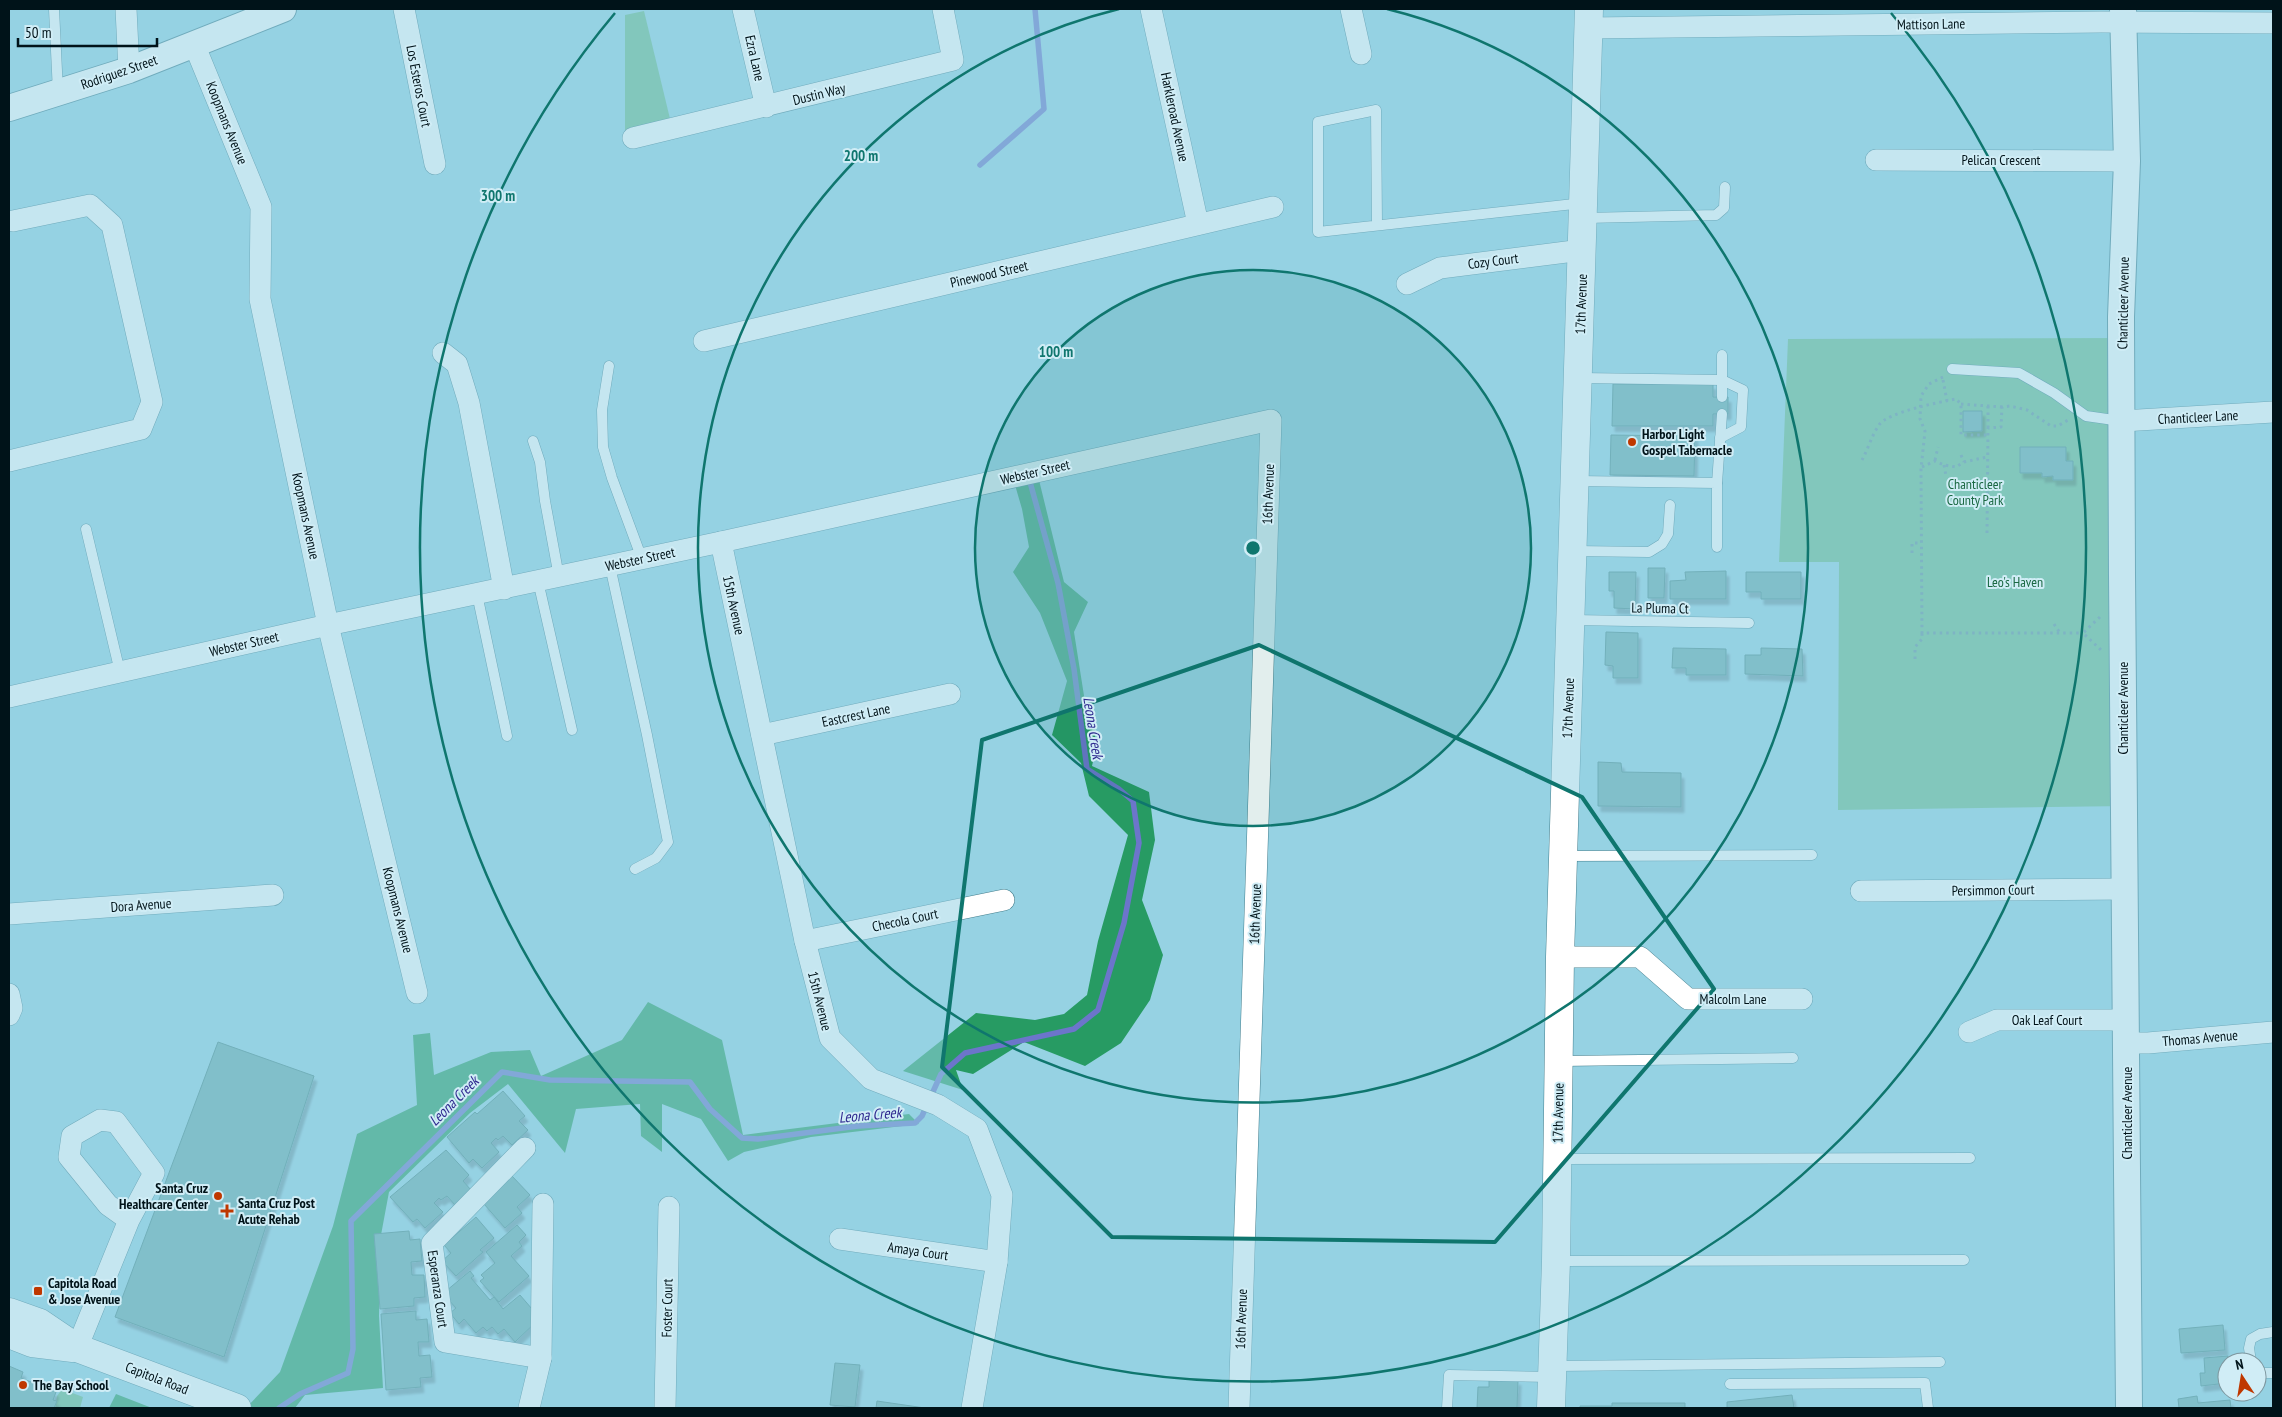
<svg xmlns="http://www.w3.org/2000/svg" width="2282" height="1417" font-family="'PT Sans Narrow',sans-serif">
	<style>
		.green { fill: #6bbb8d }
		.forest { fill: #279b63 }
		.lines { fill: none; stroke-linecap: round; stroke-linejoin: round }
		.stream { stroke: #6c75cb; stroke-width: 5.5 }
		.building { fill: #69a9aa; stroke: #478788; filter: url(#shadow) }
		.service-casing { stroke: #437e8d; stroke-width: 11 }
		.minor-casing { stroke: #437e8d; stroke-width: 22 }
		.tertiary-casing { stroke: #437e8d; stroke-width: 28 }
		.secondary-casing { stroke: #437e8d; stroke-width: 29 }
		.primary-casing { stroke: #437e8d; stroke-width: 29 }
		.path { stroke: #62909d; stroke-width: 3; stroke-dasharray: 2.5 4; stroke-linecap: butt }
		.service { stroke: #fff; stroke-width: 10 }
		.minor { stroke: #fff; stroke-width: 21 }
		.tertiary { stroke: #fff; stroke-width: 26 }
		.secondary { stroke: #fff; stroke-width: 28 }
		.primary { stroke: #fff; stroke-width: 28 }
		.marked { fill: none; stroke: #0f766e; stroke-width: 4; stroke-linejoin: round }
		.ring { fill: none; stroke: #0f766e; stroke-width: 2.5 }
		.poi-dot { fill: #bf3800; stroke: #d0edf6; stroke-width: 2 }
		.labels { text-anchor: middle; stroke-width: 4; stroke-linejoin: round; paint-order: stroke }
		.street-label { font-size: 14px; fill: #001319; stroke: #d0edf6 }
		.poi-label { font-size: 14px; font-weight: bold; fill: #001319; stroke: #d0edf6; text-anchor: start }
		.park-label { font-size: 14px; fill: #1a6842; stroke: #d0edf6 }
		.water-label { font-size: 15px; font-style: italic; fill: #2f298f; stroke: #d0edf6 }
		.centre { fill: #0f766e; stroke: #d0edf6; stroke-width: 2.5 }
		.ring-label { font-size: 15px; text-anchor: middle; font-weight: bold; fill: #0f766e; stroke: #d0edf6; stroke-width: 4; stroke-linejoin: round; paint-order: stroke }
	</style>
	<defs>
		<filter id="shadow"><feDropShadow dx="3" dy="5.5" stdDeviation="1" flood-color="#0004"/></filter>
	</defs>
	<rect width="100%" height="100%" fill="#96d2e3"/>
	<g class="green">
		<polygon points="644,11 672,127 625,138 625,15"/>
		<polygon points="2127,338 2128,806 1838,810 1839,562 1779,562 1788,339"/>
		<polygon points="62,1389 83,1397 80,1408 55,1408 57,1396"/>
	</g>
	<g class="forest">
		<polygon points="1039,480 1064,582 1088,602 1074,632 1085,702 1093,709 1096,748 1092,766 1149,792 1155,840 1142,900 1163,955 1150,1000 1121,1043 1085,1066 1024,1042 973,1074 956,1070 963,1090 903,1071 976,1013 1035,1020 1064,1014 1087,995 1098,941 1128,835 1089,796 1081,763 1052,735 1067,681 1040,613 1013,572 1029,547 1022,509 1015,485"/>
		<polygon points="648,1002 722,1040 743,1135 909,1114 919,1124 811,1137 744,1152 728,1161 701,1119 662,1104 662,1152 641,1136 640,1104 576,1109 565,1153 508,1084 470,1113 389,1192 381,1235 379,1316 383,1388 305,1395 295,1408 246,1408 280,1372 333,1226 357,1134 417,1105 413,1035 430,1033 434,1075 491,1052 530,1050 541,1076 622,1040"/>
		<polygon points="116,1394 152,1408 109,1408"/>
	</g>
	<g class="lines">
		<g class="stream">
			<polyline points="980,165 1044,109 1035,9"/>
			<polyline points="279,1408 300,1394 348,1373 353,1349 351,1221 502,1072 550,1080 690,1082 710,1109 742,1138 758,1139 858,1126 915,1123 922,1116 941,1074 965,1053 1074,1029 1098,1010 1124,923 1139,843 1133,801 1119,789 1087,769 1074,669 1058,583 1030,482"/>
		</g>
	</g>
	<g class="building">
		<polygon points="1613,384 1713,384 1713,397 1728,397 1728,414 1713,414 1713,426 1612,426"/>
		<polygon points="1963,411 1982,411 1982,431 1963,432"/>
		<polygon points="1611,435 1695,436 1694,476 1610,475"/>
		<polygon points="2020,447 2066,447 2066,461 2073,461 2073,480 2053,480 2053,476 2042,477 2042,473 2020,473"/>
		<polygon points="1648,568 1665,568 1664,598 1648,598"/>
		<polygon points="1726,571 1726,599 1670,599 1670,581 1686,580 1685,572"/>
		<polygon points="1609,572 1636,572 1635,609 1614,608 1614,591 1609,591"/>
		<polygon points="1746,572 1801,572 1801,599 1761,599 1761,592 1746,592"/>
		<polygon points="1606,632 1638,633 1638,678 1613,678 1613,666 1605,665"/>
		<polygon points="1673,648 1726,649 1726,675 1686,675 1686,668 1672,668"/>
		<polygon points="1761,648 1802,649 1803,676 1745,674 1745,655 1761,655"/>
		<polygon points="1598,762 1621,763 1622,772 1681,773 1681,807 1598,806"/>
		<polygon points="218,1042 314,1076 224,1357 115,1317"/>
		<polygon points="503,1091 525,1116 519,1121 528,1130 512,1145 503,1136 498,1140 496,1138 491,1143 499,1152 482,1168 473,1159 469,1163 447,1137 475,1112 477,1114"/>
		<polygon points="446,1150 469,1175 463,1181 471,1190 455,1205 447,1196 441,1200 439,1198 434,1203 443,1212 425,1228 417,1219 413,1222 390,1197"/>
		<polygon points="512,1176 530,1195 517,1207 522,1213 505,1228 484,1204"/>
		<polygon points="476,1217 494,1238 480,1250 483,1252 456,1276 442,1261 451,1253 444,1245"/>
		<polygon points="517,1225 526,1235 519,1242 522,1246 511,1256 529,1276 499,1302 480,1281 484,1278 481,1275 495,1263 486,1252"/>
		<polygon points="409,1231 410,1240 420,1239 422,1261 411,1262 412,1275 424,1275 425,1297 414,1298 414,1306 380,1309 374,1234"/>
		<polygon points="470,1271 474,1276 471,1278 490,1300 494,1297 503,1309 520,1295 538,1316 537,1321 515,1342 504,1329 498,1334 492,1327 487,1331 483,1327 476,1333 464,1319 459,1324 450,1313 456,1308 447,1298 450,1295 446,1291"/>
		<polygon points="416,1311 416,1320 427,1319 429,1342 418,1342 419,1356 430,1355 432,1377 420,1378 421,1387 386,1390 381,1314"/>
		<polygon points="2223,1325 2225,1350 2181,1353 2179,1329"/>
		<polygon points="2228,1356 2227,1383 2201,1386 2200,1373 2205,1373 2204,1358"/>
		<polygon points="835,1363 860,1365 855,1407 830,1405"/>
		<polygon points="9,1366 23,1372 21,1378 56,1392 53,1400 57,1401 54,1408 9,1408"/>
		<polygon points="1489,1380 1518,1380 1517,1408 1477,1408 1478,1387 1489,1387"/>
		<polygon points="1792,1395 1794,1408 1727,1408 1727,1402"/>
		<polygon points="2197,1396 2198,1403 2230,1400 2231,1408 2179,1408 2178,1399"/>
		<polygon points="877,1401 925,1408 876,1408"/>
		<polygon points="1612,1403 1685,1403 1685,1408 1580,1408 1580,1406 1612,1406"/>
	</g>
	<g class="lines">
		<g class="service-casing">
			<g id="service">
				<polyline points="54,9 58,92"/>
				<polyline points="1585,218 1716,215 1724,208 1725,187"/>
				<polyline points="1377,225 1376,110 1318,122 1318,232 1583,203"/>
				<polyline points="609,366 602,410 603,447 612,478 642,559"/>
				<polyline points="1952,369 2019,373 2054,393 2086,416 2121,421"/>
				<polyline points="1580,378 1722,380 1743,390 1741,427 1720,438"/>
				<polyline points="1722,397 1722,355"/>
				<polyline points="533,441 540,462 545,501 559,577"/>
				<polyline points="1577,481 1717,483 1717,547"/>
				<polyline points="1717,483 1722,414"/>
				<polyline points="86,529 120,672"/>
				<polyline points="1574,551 1649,552 1662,544 1668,534 1670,505"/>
				<polyline points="610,566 647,735 668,842 656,858 635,869"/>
				<polyline points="538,581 572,730"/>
				<polyline points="477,594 507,736"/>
				<polyline points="1572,620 1749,623"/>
				<polyline points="1565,856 1812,855"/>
				<polyline points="1560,1061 1793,1058"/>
				<polyline points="1559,1159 1970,1158"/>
				<polyline points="1557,1261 1964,1260"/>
				<polyline points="2251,1362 2249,1348 2251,1339 2260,1334 2273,1332"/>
				<polyline points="1554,1366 1940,1362"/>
				<polyline points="2257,1373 2273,1373"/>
				<polyline points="1730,1384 1925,1383 1928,1408"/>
				<polyline points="1447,1408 1449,1375 1552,1377"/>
			</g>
		</g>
		<g class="minor-casing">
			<g id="minor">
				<polyline points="126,9 129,70"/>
				<polyline points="404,9 435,164"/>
				<polyline points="743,9 766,107"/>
				<polyline points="1151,9 1198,224"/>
				<polyline points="1351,9 1361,54"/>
				<polyline points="1589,28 2101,22 2273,23"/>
				<polyline points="194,44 261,207 260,299 328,625 417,993"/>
				<polyline points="633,138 953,60 943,9"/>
				<polyline points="1876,160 2127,161"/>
				<polyline points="1407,284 1440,268 1582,250"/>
				<polyline points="704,341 1273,207"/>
				<polyline points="443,353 457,364 469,403 504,589"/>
				<polyline points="2122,421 2273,412"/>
				<polyline points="9,461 141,429 152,402 112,225 90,205 13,221"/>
				<polyline points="721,542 805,941 830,1038 871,1079 938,1105 977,1129 1002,1195 997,1262 972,1408"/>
				<polyline points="9,697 328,625 721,542 1271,420 1239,1408"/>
				<polyline points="762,735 950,694"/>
				<polyline points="1861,891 2125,889"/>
				<polyline points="9,914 273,895"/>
				<polyline points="805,941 1004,900"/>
				<polyline points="1560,957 1640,957 1688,999 1802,999"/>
				<polyline points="9,994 12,1008 9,1015"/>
				<polyline points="1969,1032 1997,1020 2127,1020"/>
				<polyline points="2127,1043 2148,1043 2273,1032"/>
				<polyline points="525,1148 432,1243 445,1342 541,1358"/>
				<polyline points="840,1239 997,1262"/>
				<polyline points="77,1348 129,1220 154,1173 116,1122 100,1120 72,1136 69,1157 108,1205 129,1220"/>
				<polyline points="529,1408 541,1358 543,1204"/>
				<polyline points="665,1408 669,1207"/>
			</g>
		</g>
		<g class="tertiary-casing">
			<g id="tertiary">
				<polyline points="2123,9 2127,161 2121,317 2122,575 2129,1408"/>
				<polyline points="9,108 129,70 283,9"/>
			</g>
		</g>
		<g class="secondary-casing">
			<polyline id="secondary" points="1551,1408 1556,1261 1560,957 1589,9"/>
		</g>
		<g class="primary-casing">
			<g id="primary">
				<polyline points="9,1312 40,1323 77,1348 237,1408"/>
				<polyline points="9,1334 32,1343 73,1348"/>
			</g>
		</g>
		<g class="path">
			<polyline points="1943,377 1929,384 1921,396 1920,419 1925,431 1921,469 1922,633 2083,633"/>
			<polyline points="1943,380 1947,401"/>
			<polyline points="1961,404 2002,407"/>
			<polyline points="1988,406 1988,427"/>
			<polyline points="1961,455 1964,462"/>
			<path d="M1862,460C1868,449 1872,435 1879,425C1888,412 1940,402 1956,399L1961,404V435H1988"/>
			<polyline points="1935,460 1938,447"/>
			<polyline points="1944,465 1946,476"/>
			<polyline points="1922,467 1935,461 1944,465 1956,467 1964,462 1987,457"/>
			<polyline points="1981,482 1987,481"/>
			<polyline points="1987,533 1988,428 2001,427 2002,407 2010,406 2027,410 2051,426 2058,426 2068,420 2069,422"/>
			<polyline points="1912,553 1912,543 1921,543"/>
			<polyline points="2100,617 2083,633 2101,650"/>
			<polyline points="2054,624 2060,633"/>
			<polyline points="1915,659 1915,647 1922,639 1922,633"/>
		</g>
		<use href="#service" class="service"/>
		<use href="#minor" class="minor"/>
		<use href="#tertiary" class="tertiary"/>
		<use href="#secondary" class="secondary"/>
		<use href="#primary" class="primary"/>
	</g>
	<path d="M0 0H2282V1417H0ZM1259,645L1582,797L1714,989L1495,1242L1112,1237L942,1067L982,740Z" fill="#96d2e3" fill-opacity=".55" fill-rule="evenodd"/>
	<path class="marked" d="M1259,645L1582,797L1714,989L1495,1242L1112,1237L942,1067L982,740Z"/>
	<circle cx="1253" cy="548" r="278" fill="#0f766e" fill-opacity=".12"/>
	<g class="ring">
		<circle cx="1253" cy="548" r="278"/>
		<path d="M1387 9A555 555 0 1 1 1119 9"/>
		<path d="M1891 13A833 833 0 1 1 615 13"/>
	</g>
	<g class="poi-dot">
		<circle cx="1632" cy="442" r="5"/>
		<circle cx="218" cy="1196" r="5"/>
		<path d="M224.5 1203.5h5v5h5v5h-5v5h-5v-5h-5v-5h5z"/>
		<rect x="33" y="1286" width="10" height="10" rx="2.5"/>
		<circle cx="23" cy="1385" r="5"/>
	</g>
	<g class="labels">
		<g class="street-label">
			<text transform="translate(1931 24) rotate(-1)" y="5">Mattison Lane</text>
			<text transform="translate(755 58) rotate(77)" y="5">Ezra Lane</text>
			<text transform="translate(119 72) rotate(-19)" y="5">Rodriguez Street</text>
			<text transform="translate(419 86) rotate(79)" y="5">Los Esteros Court</text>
			<text transform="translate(819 94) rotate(-14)" y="5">Dustin Way</text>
			<text transform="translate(1175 117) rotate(78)" y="5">Harkleroad Avenue</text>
			<text transform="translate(227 123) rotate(68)" y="5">Koopmans Avenue</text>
			<text x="2001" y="165">Pelican Crescent</text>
			<text transform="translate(1493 261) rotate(-7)" y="5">Cozy Court</text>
			<text transform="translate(989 274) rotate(-13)" y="5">Pinewood Street</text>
			<text transform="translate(2123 303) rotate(-89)" y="5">Chanticleer Avenue</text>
			<text transform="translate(1581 304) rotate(-88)" y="5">17th Avenue</text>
			<text transform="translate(2198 417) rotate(-3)" y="5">Chanticleer Lane</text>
			<text transform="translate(1035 472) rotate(-13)" y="5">Webster Street</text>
			<text transform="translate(1268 494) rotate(-88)" y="5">16th Avenue</text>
			<text transform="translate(306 516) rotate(78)" y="5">Koopmans Avenue</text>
			<text transform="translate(640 559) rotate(-12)" y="5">Webster Street</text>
			<text transform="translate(734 605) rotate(78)" y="5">15th Avenue</text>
			<text transform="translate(1660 608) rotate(1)" y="5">La Pluma Ct</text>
			<text transform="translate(244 644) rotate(-13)" y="5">Webster Street</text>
			<text transform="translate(1568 708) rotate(-88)" y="5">17th Avenue</text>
			<text transform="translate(2123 708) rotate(-90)" y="5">Chanticleer Avenue</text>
			<text transform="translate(856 715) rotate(-12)" y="5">Eastcrest Lane</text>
			<text transform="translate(1993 890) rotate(-1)" y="5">Persimmon Court</text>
			<text transform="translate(141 905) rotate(-4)" y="5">Dora Avenue</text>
			<text transform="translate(398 910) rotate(76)" y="5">Koopmans Avenue</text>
			<text transform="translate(1255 914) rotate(-88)" y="5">16th Avenue</text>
			<text transform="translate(905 920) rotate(-12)" y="5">Checola Court</text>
			<text x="1733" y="1004">Malcolm Lane</text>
			<text transform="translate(820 1001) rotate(76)" y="5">15th Avenue</text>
			<text x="2047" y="1025">Oak Leaf Court</text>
			<text transform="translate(2200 1038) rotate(-5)" y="5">Thomas Avenue</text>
			<text transform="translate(1558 1113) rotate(-89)" y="5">17th Avenue</text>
			<text transform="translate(2127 1113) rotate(-90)" y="5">Chanticleer Avenue</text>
			<text transform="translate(918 1251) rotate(8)" y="5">Amaya Court</text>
			<text transform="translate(438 1289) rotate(82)" y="5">Esperanza Court</text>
			<text transform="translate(667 1308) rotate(-89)" y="5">Foster Court</text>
			<text transform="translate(1241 1319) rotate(-88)" y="5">16th Avenue</text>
			<text transform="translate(157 1378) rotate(21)" y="5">Capitola Road</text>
		</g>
		<g class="poi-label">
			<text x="1642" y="439">Harbor Light<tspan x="1642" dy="16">Gospel Tabernacle</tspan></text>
			<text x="208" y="1193" text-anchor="end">Santa Cruz<tspan x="208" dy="16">Healthcare Center</tspan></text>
			<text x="238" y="1208">Santa Cruz Post<tspan x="238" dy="16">Acute Rehab</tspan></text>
			<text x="48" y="1288">Capitola Road<tspan x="48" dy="16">&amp; Jose Avenue</tspan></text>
			<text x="33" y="1390">The Bay School</text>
		</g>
		<g class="park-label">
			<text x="1975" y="489">Chanticleer<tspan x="1975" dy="16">County Park</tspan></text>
			<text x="2015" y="587">Leo's Haven</text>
		</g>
		<g class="water-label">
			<text transform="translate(1093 728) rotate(81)" y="5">Leona Creek</text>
			<text transform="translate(454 1101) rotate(-45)" y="5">Leona Creek</text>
			<text transform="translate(870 1115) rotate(-5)" y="5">Leona Creek</text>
		</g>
	</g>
	<circle cx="1253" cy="548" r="8" class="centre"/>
	<g class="ring-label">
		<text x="861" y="161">200 m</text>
		<text x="498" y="201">300 m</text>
		<text x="1056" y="357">100 m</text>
	</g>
	<rect width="2282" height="1417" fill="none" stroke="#001319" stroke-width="20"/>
	<g transform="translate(2242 1377) rotate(348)"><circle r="24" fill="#d0edf6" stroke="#7d969e"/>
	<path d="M0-4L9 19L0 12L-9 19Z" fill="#bf3800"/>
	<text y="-8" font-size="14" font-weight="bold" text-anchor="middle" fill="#001319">N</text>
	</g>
	<path d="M18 38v8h139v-8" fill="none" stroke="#001319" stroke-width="2.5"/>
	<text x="25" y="38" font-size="15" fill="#001319" stroke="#d0edf6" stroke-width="4" paint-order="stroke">50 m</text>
</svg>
